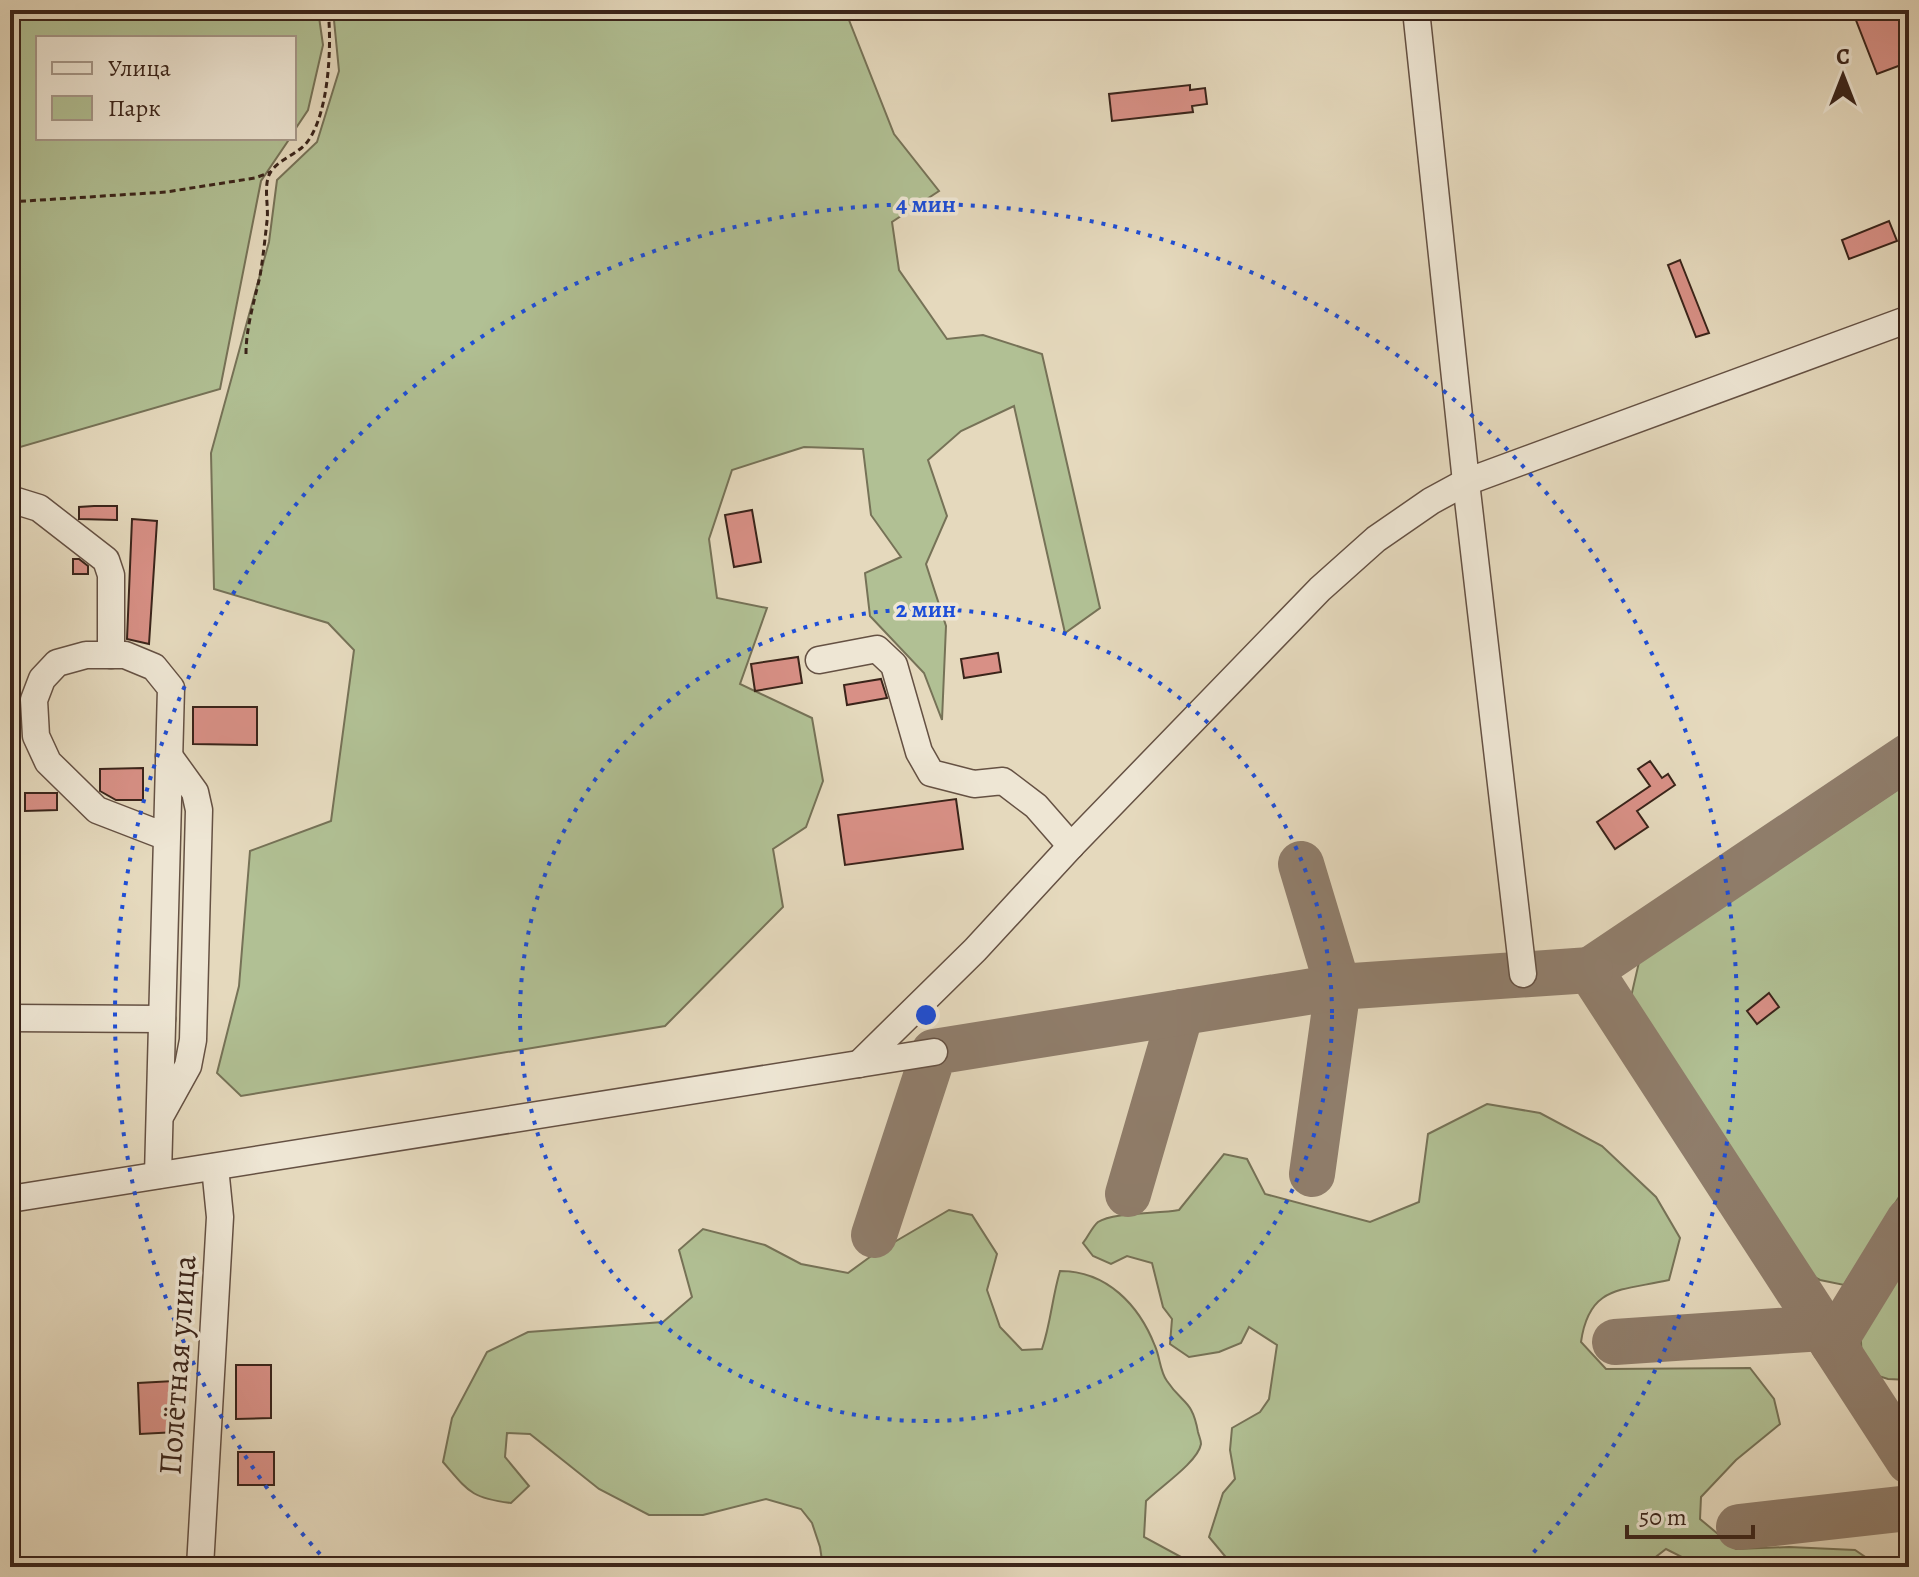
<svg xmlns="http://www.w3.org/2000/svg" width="1919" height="1577" font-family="Alegreya,serif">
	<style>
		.green { fill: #b1c094; stroke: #767257; stroke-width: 2 }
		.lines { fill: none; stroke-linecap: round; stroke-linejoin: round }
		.taxiway { stroke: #907e6c; stroke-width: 46 }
		.building { fill: #d89086; stroke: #3a241a; stroke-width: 2 }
		.minor-casing { stroke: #655143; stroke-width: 29 }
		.path { stroke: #3a241a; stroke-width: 3; stroke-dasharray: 6 4; stroke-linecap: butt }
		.minor { stroke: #eee6d4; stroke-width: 26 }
		.ring { fill: none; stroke: #1d4ed8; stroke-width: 4; stroke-dasharray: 4 8 }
		.labels { text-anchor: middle; stroke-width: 7; stroke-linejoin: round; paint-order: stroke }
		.street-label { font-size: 32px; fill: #3a241a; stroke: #eee6d4 }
		.centre { fill: #1d4ed8; stroke: #eee6d4; stroke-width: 4 }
		.ring-label { font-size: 24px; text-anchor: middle; font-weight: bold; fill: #1d4ed8; stroke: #eee6d4; stroke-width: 7; stroke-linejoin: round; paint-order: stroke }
	</style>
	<rect width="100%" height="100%" fill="#e5d9bd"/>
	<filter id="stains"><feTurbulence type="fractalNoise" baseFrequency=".0025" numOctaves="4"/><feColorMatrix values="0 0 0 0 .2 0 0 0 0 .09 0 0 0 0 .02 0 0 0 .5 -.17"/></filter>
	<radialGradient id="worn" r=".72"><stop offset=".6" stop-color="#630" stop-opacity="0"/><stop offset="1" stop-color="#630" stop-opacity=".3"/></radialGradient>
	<g class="green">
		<polygon points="10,10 318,10 323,45 308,110 294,131 294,38 38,38 38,138 290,138 261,181 220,389 10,450"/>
		<polygon points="333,10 845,10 894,134 939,191 892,222 899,270 947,339 983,335 1042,354 1100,608 1065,633 1014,406 961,431 928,460 947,516 926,564 946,626 942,720 924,673 870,616 865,573 901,557 871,515 863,449 804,447 732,470 709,539 717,598 767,608 740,684 812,718 823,781 806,827 773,849 783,907 665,1026 241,1096 217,1073 239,986 250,851 331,821 354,650 328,623 214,589 211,453 269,242 277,180 317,142 339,71"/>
		<polygon points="1909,782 1909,1181 1844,1285 1820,1280 1803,1271 1628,1010 1639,962"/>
		<path d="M1487,1104L1540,1113L1602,1146L1656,1197L1680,1238L1669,1280C1621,1291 1589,1285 1581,1342L1606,1369L1750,1368L1774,1399L1780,1424L1736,1460L1701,1497L1700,1519L1736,1549L1789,1547L1855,1550L1880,1567H1683L1684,1558L1666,1549L1653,1559L1650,1567H1327L1309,1559L1296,1567H1234L1209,1537L1223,1493L1235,1479L1230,1450L1232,1428L1260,1412L1269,1399L1277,1345L1249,1327L1241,1343L1219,1352L1189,1357L1170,1344L1172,1319L1163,1307L1152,1263L1127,1256L1111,1264L1093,1256L1083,1243C1088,1237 1092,1227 1098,1222C1113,1212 1158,1214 1179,1210L1224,1154L1247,1159L1265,1194L1370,1222L1419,1202L1428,1134Z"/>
		<path d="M949,1210L972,1215L997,1254L987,1290L1000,1327L1022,1350L1042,1349C1051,1322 1052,1298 1060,1271C1107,1271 1139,1305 1155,1346C1160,1357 1160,1372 1167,1381C1183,1405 1192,1399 1198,1432C1199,1436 1201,1440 1201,1444C1198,1462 1160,1487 1146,1501L1144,1537L1194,1564L1195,1567H823L820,1547L812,1523L801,1509L766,1499L703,1515H649L599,1489L530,1434L507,1433L505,1457L529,1486L511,1503C471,1498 469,1492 443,1462L452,1418L487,1352L528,1332L663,1322L692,1297L679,1250L703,1229L765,1245L801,1264L848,1273L874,1254Z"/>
		<polygon points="1909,1246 1909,1380 1888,1379 1872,1374 1862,1361 1860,1323"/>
	</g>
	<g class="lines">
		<g class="taxiway">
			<polyline points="1909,756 1590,970 1909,1461"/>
			<polyline points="1301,864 1338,987 1312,1174"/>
			<polyline points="1128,1194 1181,1012"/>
			<polyline points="874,1235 934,1052 1338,987 1590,970"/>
			<polyline points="1615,1342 1823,1328"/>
			<polyline points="1833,1344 1909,1220"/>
			<polyline points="1739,1527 1909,1508"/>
		</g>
	</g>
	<g class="building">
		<polygon points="1852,10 1895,10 1909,44 1909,62 1877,74"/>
		<polygon points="1190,85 1190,90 1205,88 1207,104 1192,106 1193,112 1112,121 1109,94"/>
		<polygon points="1889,221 1897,241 1849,259 1842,240"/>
		<polygon points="1680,260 1709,333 1696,337 1668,265"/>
		<polygon points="94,506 117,506 117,520 79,519 79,507"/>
		<polygon points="752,510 761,562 734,567 725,515"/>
		<polygon points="132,519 157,521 149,644 127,639"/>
		<polygon points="73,559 79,559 88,566 88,574 73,574"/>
		<polygon points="998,653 1001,672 964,678 961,659"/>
		<polygon points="798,657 802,683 755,691 751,664"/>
		<polygon points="881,679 887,698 847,705 844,685"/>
		<polygon points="193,707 257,707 257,745 193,744"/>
		<polygon points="1650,761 1662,778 1668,774 1675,785 1637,811 1648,827 1615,849 1597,822 1650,786 1638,769"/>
		<polygon points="143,768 143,800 116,800 100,791 100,769"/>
		<polygon points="25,793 57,793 57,810 25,811"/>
		<polygon points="956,799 963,849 845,865 838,815"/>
		<polygon points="1769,993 1779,1007 1757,1024 1747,1011"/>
		<polygon points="236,1365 271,1365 271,1418 236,1419"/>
		<polygon points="174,1381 177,1432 140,1434 138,1383"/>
		<rect x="238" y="1452" width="36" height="33"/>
	</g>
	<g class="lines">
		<g class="minor-casing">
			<g id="minor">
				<polyline points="1416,10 1466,482 1523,974"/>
				<polyline points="10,499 39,508 106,560 111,575 111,655"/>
				<polyline points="819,660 877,649 894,665 919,752 931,773 974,784 1003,781 1036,806 1071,846"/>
				<polyline points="10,1018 162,1019"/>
				<polyline points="859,1064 975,950 1071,846 1320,589 1376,539 1431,501 1466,482 1909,319"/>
				<polyline points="162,1113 188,1066 193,1040 199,810 195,792 169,756"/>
				<polyline points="158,1175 171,688 154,667 125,655 86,655 57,663 42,679 34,700 36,736 48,762 97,810 167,837"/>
				<polyline points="10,1199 934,1052"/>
				<polyline points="200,1567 220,1217 215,1167"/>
			</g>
		</g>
		<g class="path">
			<polyline points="10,202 166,192 255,178 271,172"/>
			<path d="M246,354C246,328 254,302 260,276C263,258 265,239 267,221C269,207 263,186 270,173C278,159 299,154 308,141C329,112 332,45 328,10"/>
		</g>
		<use href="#minor" class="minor"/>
	</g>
	<g class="ring">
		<circle cx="926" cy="1015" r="406"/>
		<path d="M328 1563A811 811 0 1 1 1524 1563"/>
	</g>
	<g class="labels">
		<g class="street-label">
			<text transform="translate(177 1365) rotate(-86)" y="11">Полётная улица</text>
		</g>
	</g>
	<circle cx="926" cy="1015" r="12" class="centre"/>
	<g class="ring-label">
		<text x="926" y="212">4 мин</text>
		<text x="926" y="617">2 мин</text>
	</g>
	<rect width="1919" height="1577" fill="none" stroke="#e5d9bd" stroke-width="40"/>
	<rect x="12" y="12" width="1895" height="1553" fill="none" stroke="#3a241a" stroke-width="4"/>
	<rect x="20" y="20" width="1879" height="1537" fill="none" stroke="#3a241a" stroke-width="2"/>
	<rect x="36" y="36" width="260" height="104" fill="#eee6d4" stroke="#a6988a" stroke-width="2"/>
	<rect x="52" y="62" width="40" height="12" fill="#eee6d4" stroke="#a6988a" stroke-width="2"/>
	<text x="108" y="76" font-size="24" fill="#3a241a">Улица</text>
	<rect x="52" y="96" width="40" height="24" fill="#b1c094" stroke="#a6988a" stroke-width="2"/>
	<text x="108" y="116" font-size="24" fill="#3a241a">Парк</text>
	<g transform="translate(1843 76)" stroke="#eee6d4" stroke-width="6" paint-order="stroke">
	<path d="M0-6L14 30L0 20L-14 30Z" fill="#3a241a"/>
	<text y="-12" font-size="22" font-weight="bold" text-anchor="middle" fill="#3a241a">С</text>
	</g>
	<path d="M1627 1525v12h126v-12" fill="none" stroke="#3a241a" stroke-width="4"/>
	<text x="1639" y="1525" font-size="24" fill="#3a241a" stroke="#eee6d4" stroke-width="6" paint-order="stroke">50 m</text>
	<rect width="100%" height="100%" filter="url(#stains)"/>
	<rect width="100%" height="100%" fill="url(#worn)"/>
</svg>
